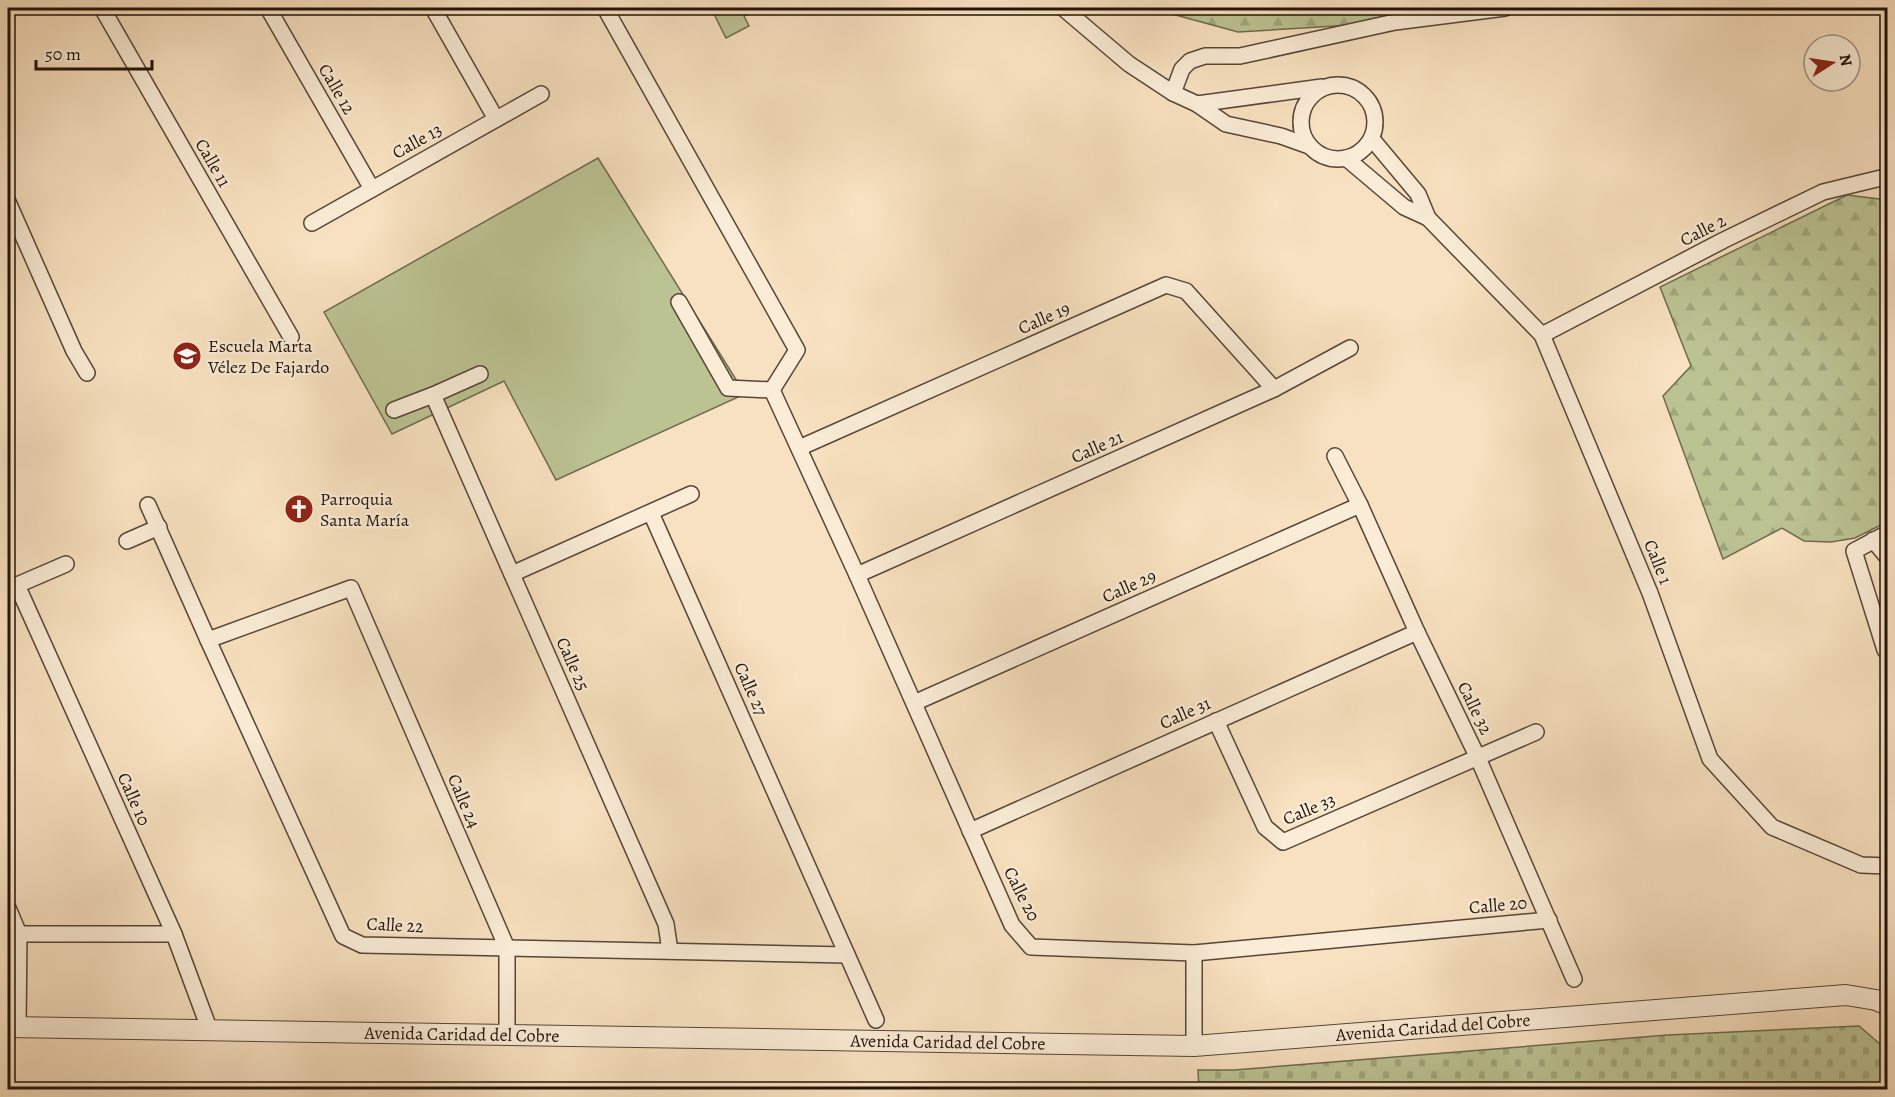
<svg xmlns="http://www.w3.org/2000/svg" width="1895" height="1097" font-family="Alegreya,serif">
	<style>
		.forest { fill: url(#forest-firs); stroke: #6e6b4f; stroke-width: 1.5 }
		.cemetery { fill: url(#cemetery-stones); stroke: #6e6b4f; stroke-width: 1.5 }
		.green { fill: #bcc393; stroke: #6e6b4f; stroke-width: 1.5 }
		.lines { fill: none; stroke-linecap: round; stroke-linejoin: round }
		.minor-casing { stroke: #564638; stroke-width: 18 }
		.tertiary-casing { stroke: #564638; stroke-width: 22 }
		.minor { stroke: #faecd6; stroke-width: 15 }
		.tertiary { stroke: #faecd6; stroke-width: 20 }
		.labels { text-anchor: middle; stroke-width: 4.5; stroke-linejoin: round; paint-order: stroke }
		.street-label { font-size: 18px; fill: #20130b; stroke: #faecd6 }
		.poi-label { font-size: 18px; fill: #20130b; stroke: #faecd6; text-anchor: start }
	</style>
	<defs>
		<pattern id="forest-firs" width="22" height="20" patternUnits="userSpaceOnUse" patternTransform="scale(1.5)"><rect width="22" height="20" fill="#bcc393"/><path d="M5 1l3.5 6h-7zM16 11l3.5 6h-7z" fill="#a1a77d"/></pattern>
		<pattern id="cemetery-stones" width="16" height="16" patternUnits="userSpaceOnUse" patternTransform="scale(1.5)"><rect width="16" height="16" fill="#bcc393"/><path d="M2 7V4a2 2 0 0 1 4 0v3zM10 15v-3a2 2 0 0 1 4 0v3z" fill="#a1a77d"/></pattern>
	</defs>
	<rect width="100%" height="100%" fill="#f8e1c0"/>
	<filter id="stains"><feTurbulence type="fractalNoise" baseFrequency=".00333" numOctaves="4"/><feColorMatrix values="0 0 0 0 .2 0 0 0 0 .09 0 0 0 0 .02 0 0 0 .5 -.17"/></filter>
	<radialGradient id="worn" r=".72"><stop offset=".6" stop-color="#630" stop-opacity="0"/><stop offset="1" stop-color="#630" stop-opacity=".3"/></radialGradient>
	<g class="forest">
		<polygon points="1150,8 1420,8 1351,25 1238,32"/>
		<polygon points="1847,195 1887,200 1887,522 1855,538 1831,542 1804,541 1782,528 1723,559 1663,396 1691,366 1660,287"/>
	</g>
	<polygon class="cemetery" points="1859,1026 1887,1050 1887,1089 1199,1090 1198,1070 1234,1070 1668,1035"/>
	<g class="green">
		<polygon points="711,8 762,8 744,16 749,26 726,38"/>
		<polygon points="598,158 745,394 556,480 504,381 392,434 324,312"/>
	</g>
	<g class="lines">
		<g class="minor-casing">
			<g id="minor">
				<polyline points="102,8 291,337"/>
				<polyline points="268,8 372,189"/>
				<polyline points="433,8 496,119"/>
				<polyline points="605,8 797,350 772,390 857,575 1012,925 1031,947 1194,953 1549,920"/>
				<polyline points="1063,8 1129,64 1173,93 1197,104 1226,124 1281,136 1309,146"/>
				<circle cx="1338" cy="122" r="37"/>
				<polyline points="1173,93 1182,69 1190,61 1205,56 1240,56 1395,22 1505,8"/>
				<polyline points="1197,104 1322,87"/>
				<polyline points="1372,139 1418,194 1428,218 1542,335 1650,593 1710,759 1772,827 1861,865 1888,866"/>
				<polyline points="1346,158 1404,207 1428,218"/>
				<polyline points="8,202 74,351 87,373"/>
				<polyline points="312,223 541,94"/>
				<polyline points="679,302 728,388 772,390"/>
				<polyline points="1542,335 1724,240 1823,192 1881,178 1888,178"/>
				<polyline points="433,395 666,924 670,951"/>
				<polyline points="394,410 433,395 480,374"/>
				<polyline points="799,448 1166,285 1186,291 1274,389"/>
				<polyline points="1335,456 1360,505 1417,632 1478,758 1574,979"/>
				<polyline points="148,505 208,640 343,936 362,945 847,955"/>
				<polyline points="651,513 876,1020"/>
				<polyline points="1888,533 1854,551 1885,650 1888,652"/>
				<polyline points="1873,540 1888,558"/>
				<polyline points="127,541 159,527"/>
				<polyline points="512,574 691,494"/>
				<polyline points="857,575 1274,389 1350,348"/>
				<polyline points="17,585 174,934 210,1031"/>
				<polyline points="8,589 66,564"/>
				<polyline points="208,640 351,588 507,948 507,1036"/>
				<polyline points="914,703 1360,505"/>
				<polyline points="1216,721 1265,827 1283,842 1536,732"/>
				<polyline points="970,831 1417,632"/>
				<polyline points="8,908 19,934 18,1028"/>
				<polyline points="8,934 174,934"/>
				<polyline points="1194,1046 1194,953"/>
			</g>
		</g>
		<g class="tertiary-casing">
			<g id="tertiary">
				<path id="s1" d="M8,1027L1194,1046L1846,995L1876,1000L1888,1005"/>
			</g>
		</g>
		<use href="#minor" class="minor"/>
		<use href="#tertiary" class="tertiary"/>
	</g>
	<defs>
		<g id="school-disc" transform="scale(1.5)"><circle r="9.5" fill="#8f2418" stroke="#faecd6"/><path d="M0-5L7-2L0 1L-7-2ZM-4 1L0 2.5L4 1V4Q0 6-4 4Z" fill="#fff"/></g>
		<g id="church-disc" transform="scale(1.5)"><circle r="9.5" fill="#8f2418" stroke="#faecd6"/><path d="M-1.2-6h2.4v3.5h3.3v2.4h-3.3V6h-2.4V-.1h-3.3v-2.4h3.3Z" fill="#fff"/></g>
	</defs>
	<g fill-rule="evenodd">
		<use href="#school-disc" x="187" y="356"/>
		<use href="#church-disc" x="299" y="509"/>
	</g>
	<g class="labels">
		<g class="street-label">
			<text transform="translate(337 89) rotate(60)" y="6">Calle 12</text>
			<text transform="translate(417 141) rotate(-29)" y="6">Calle 13</text>
			<text transform="translate(213 163) rotate(60)" y="6">Calle 11</text>
			<text transform="translate(1703 230) rotate(-27)" y="6">Calle 2</text>
			<text transform="translate(1044 318) rotate(-24)" y="6">Calle 19</text>
			<text transform="translate(1097 447) rotate(-24)" y="6">Calle 21</text>
			<text transform="translate(1658 562) rotate(68)" y="6">Calle 1</text>
			<text transform="translate(1129 586) rotate(-24)" y="6">Calle 29</text>
			<text transform="translate(573 664) rotate(66)" y="6">Calle 25</text>
			<text transform="translate(751 689) rotate(66)" y="6">Calle 27</text>
			<text transform="translate(1475 708) rotate(64)" y="6">Calle 32</text>
			<text transform="translate(1185 713) rotate(-24)" y="6">Calle 31</text>
			<text transform="translate(134 799) rotate(66)" y="6">Calle 10</text>
			<text transform="translate(464 801) rotate(67)" y="6">Calle 24</text>
			<text transform="translate(1309 809) rotate(-23)" y="6">Calle 33</text>
			<text transform="translate(1022 894) rotate(63)" y="6">Calle 20</text>
			<text transform="translate(1498 905) rotate(-5)" y="6">Calle 20</text>
			<text transform="translate(395 925) rotate(3)" y="6">Calle 22</text>
			<text dy="6" stroke="none"><textPath href="#s1" startOffset="1426">Avenida Caridad del Cobre</textPath></text>
			<text dy="6" stroke="none"><textPath href="#s1" startOffset="454">Avenida Caridad del Cobre</textPath></text>
			<text dy="6" stroke="none"><textPath href="#s1" startOffset="940">Avenida Caridad del Cobre</textPath></text>
		</g>
		<g class="poi-label">
			<text x="208" y="352">Escuela Marta<tspan x="208" dy="21">Vélez De Fajardo</tspan></text>
			<text x="320" y="505">Parroquia<tspan x="320" dy="21">Santa María</tspan></text>
		</g>
	</g>
	<rect width="1895" height="1097" fill="none" stroke="#f8e1c0" stroke-width="30"/>
	<rect x="9" y="9" width="1877" height="1079" fill="none" stroke="#20130b" stroke-width="3"/>
	<rect x="15" y="15" width="1865" height="1067" fill="none" stroke="#20130b" stroke-width="1.5"/>
	<g transform="translate(1832 63) rotate(78)"><circle r="28" fill="#faecd6" stroke="#a39585" stroke-width="1.5"/>
	<path d="M0-4.5L10 22L0 15L-10 22Z" fill="#8f2418"/>
	<text y="-9" font-size="16" font-weight="bold" text-anchor="middle" fill="#20130b">N</text>
	</g>
	<path d="M36 60v9h116v-9" fill="none" stroke="#20130b" stroke-width="3"/>
	<text x="45" y="60" font-size="18" fill="#20130b" stroke="#faecd6" stroke-width="4.5" paint-order="stroke">50 m</text>
	<rect width="100%" height="100%" filter="url(#stains)"/>
	<rect width="100%" height="100%" fill="url(#worn)"/>
</svg>
